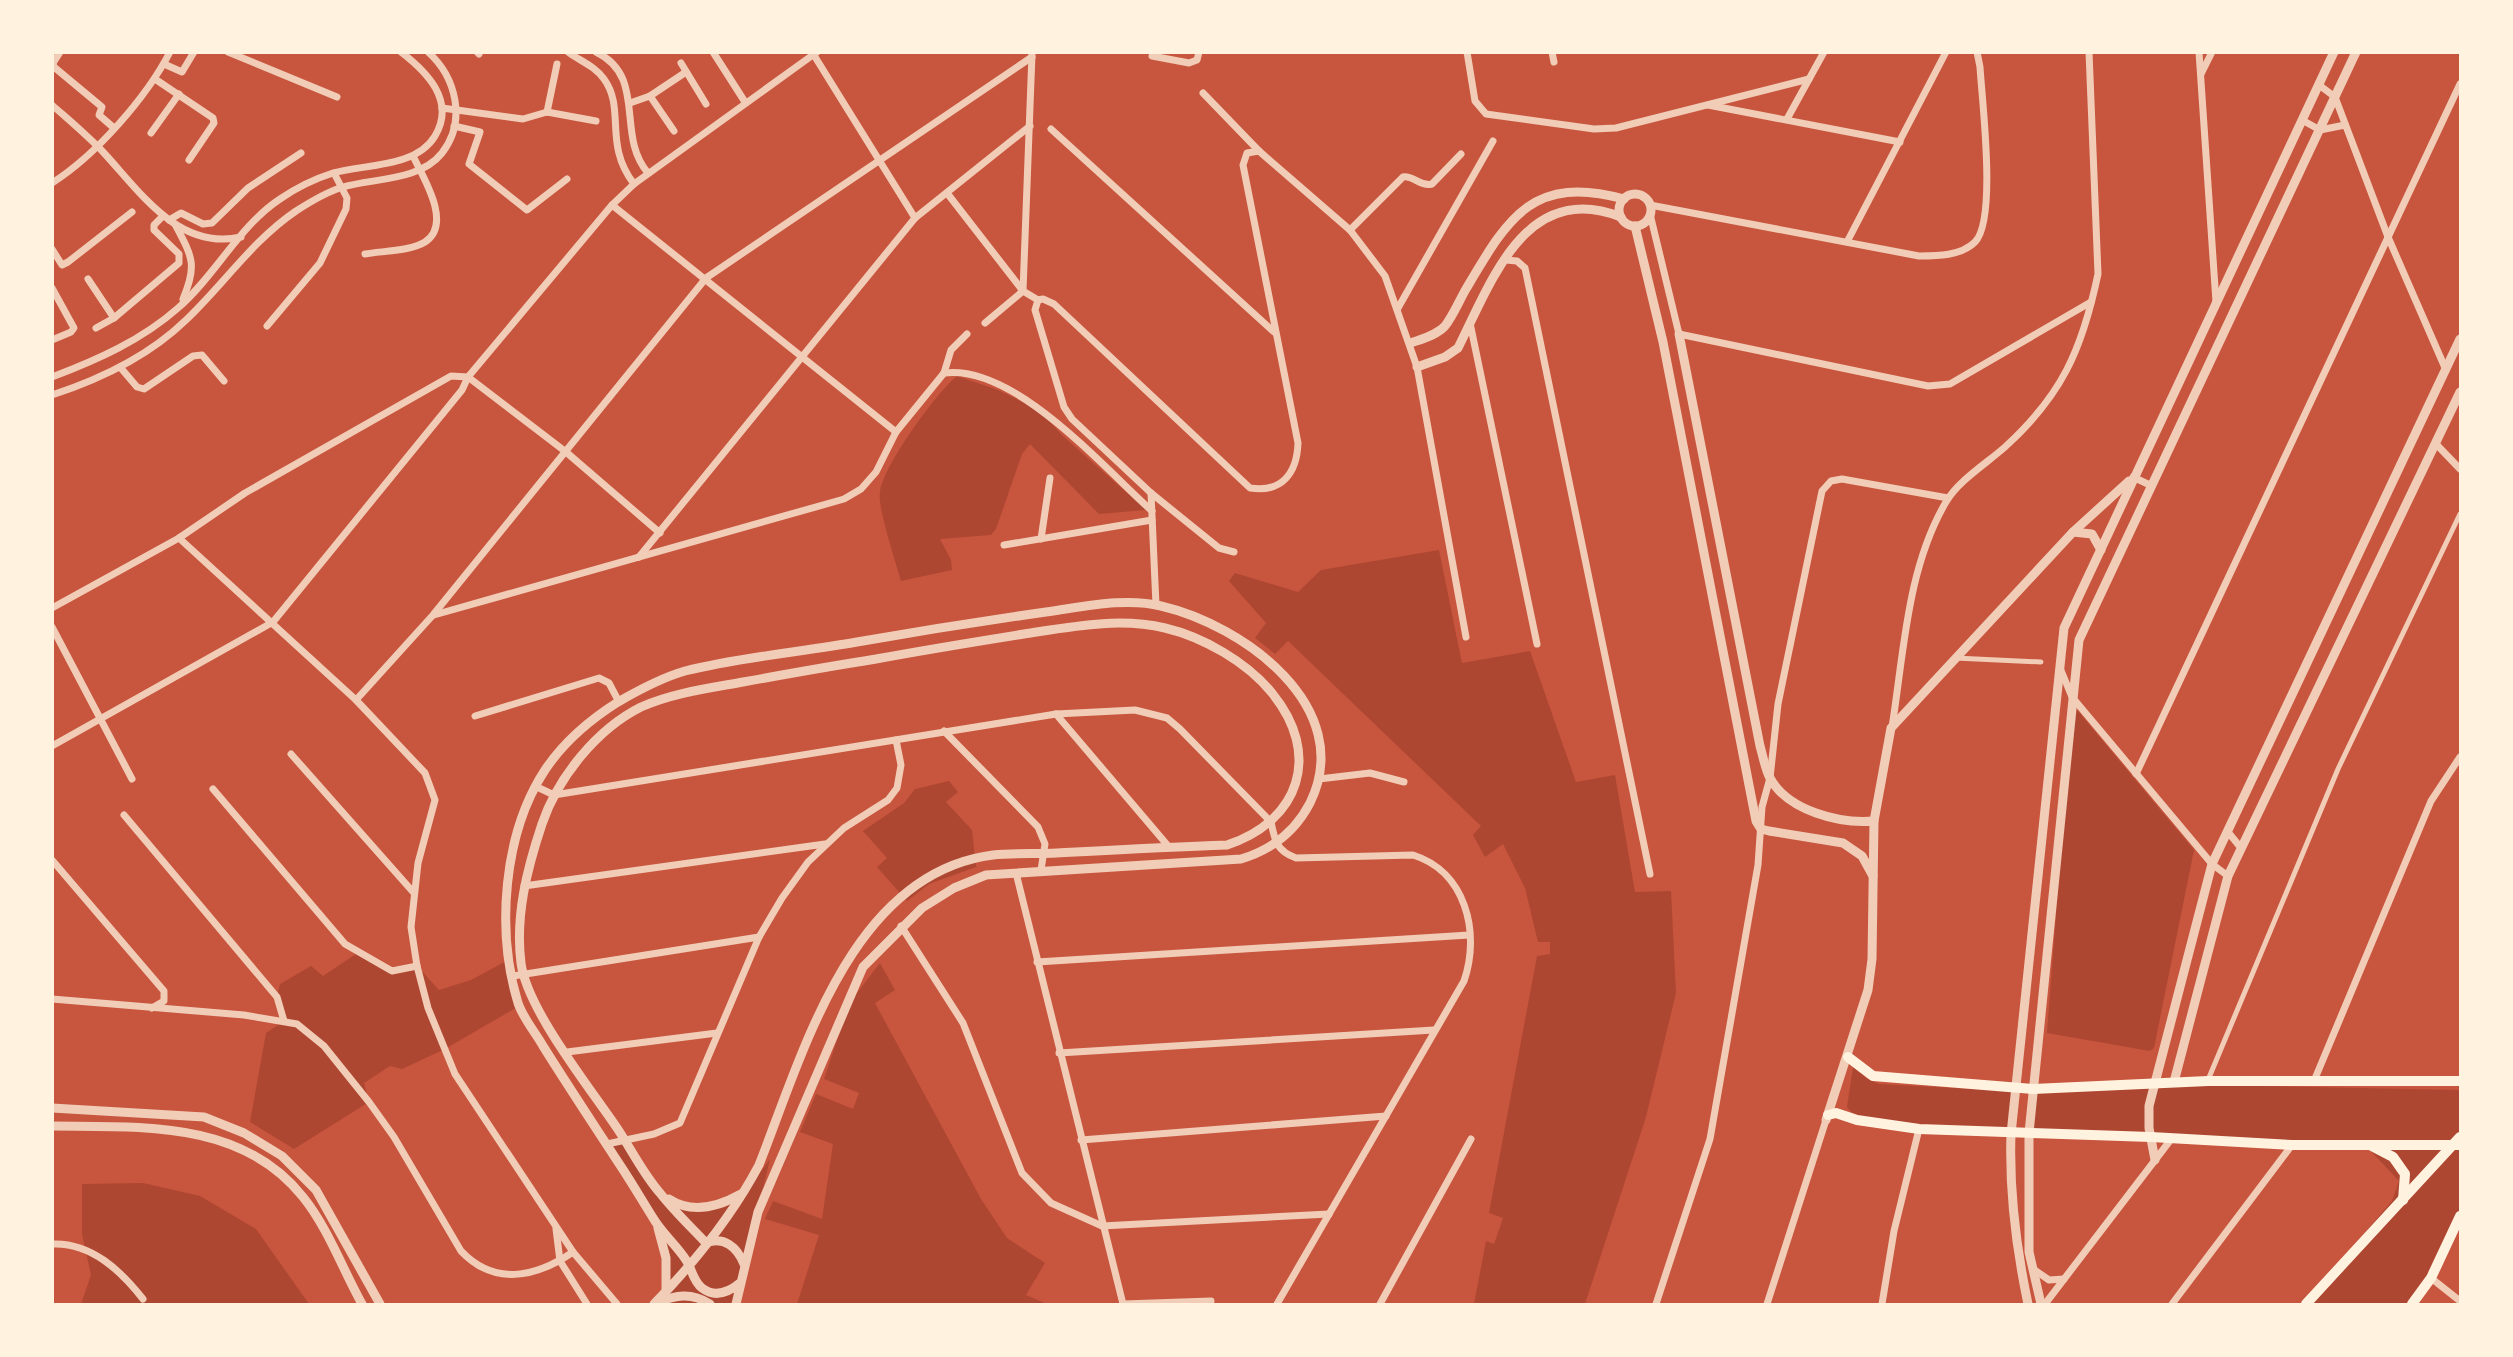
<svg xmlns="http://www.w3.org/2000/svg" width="2513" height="1357" font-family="Commissioner,sans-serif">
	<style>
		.green { fill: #ae4732 }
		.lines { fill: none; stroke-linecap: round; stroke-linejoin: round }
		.pedestrian { stroke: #f1ccb7; stroke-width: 5 }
		.minor { stroke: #f1ccb7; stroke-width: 7 }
		.tertiary { stroke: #f1ccb7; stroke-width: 9 }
		.secondary { stroke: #fff3e0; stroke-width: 10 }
		.primary { stroke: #fff3e0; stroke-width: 10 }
	</style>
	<rect width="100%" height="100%" fill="#c8553d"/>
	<g class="green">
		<path d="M957,376L998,390L1039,410L1062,435L1146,510L1099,514L1030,444L1022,454L996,529L991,535L940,539L951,560L952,570L901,581C896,563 877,506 880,492C883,466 936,393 957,376Z"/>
		<polygon points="1439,550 1462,663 1530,651 1576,782 1615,775 1635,892 1671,891 1676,993 1646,1117 1585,1304 1474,1304 1486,1241 1494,1244 1503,1218 1489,1213 1537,956 1550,954 1550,942 1538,942 1525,888 1503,844 1485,857 1473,835 1481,826 1288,641 1275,654 1255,638 1266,623 1229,581 1235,573 1298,592 1321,570"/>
		<polygon points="2072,704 2194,850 2154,1048 2150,1051 2047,1033"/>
		<polygon points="949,781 958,792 946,802 972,830 976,867 929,884 907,901 877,867 887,858 863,831 904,803 915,789"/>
		<polygon points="359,952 392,971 417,966 439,990 471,980 510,959 519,1006 445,1049 402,1069 390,1066 364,1083 369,1102 294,1149 250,1122 266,1033 284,1021 277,997 280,984 311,966 323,976"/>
		<polygon points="880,963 895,990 875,1003 981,1199 1007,1238 1045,1263 1026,1295 1047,1304 797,1304 819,1235 765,1219 773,1201 822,1219 833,1144 800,1132 816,1094 853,1109 859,1093 824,1079 850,1002"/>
		<path d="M1853,1067L1866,1078L1879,1084L2012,1091L2009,1131C1980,1130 1859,1130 1847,1107Z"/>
		<polygon points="2154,1084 2148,1134 2030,1131 2035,1091"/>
		<polygon points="2156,1084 2460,1090 2460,1130 2455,1143 2291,1144 2152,1135 2151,1117"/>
		<polygon points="626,1144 657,1193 680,1206 700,1212 746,1192 770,1159 735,1304 653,1304 667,1290 658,1222 609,1145"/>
		<polygon points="2460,1145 2460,1213 2430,1277 2410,1304 2304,1304 2392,1201 2399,1181 2368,1148"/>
		<polygon points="143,1183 200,1196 256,1229 309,1304 81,1304 91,1275 82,1234 82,1184"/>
	</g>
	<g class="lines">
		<g class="pedestrian">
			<polyline points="1955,658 2041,662"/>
			<polyline points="2208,1080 2338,769 2460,514"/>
		</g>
		<g class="minor">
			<polyline points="60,52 53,63 54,67 102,107 99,115 114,128"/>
			<polyline points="228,52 337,97"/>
			<polyline points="477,52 479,54"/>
			<path d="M568,52C580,61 595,66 604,79C626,109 603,144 634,184"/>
			<path d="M596,52C648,77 615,135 648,173"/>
			<polyline points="713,52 745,102"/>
			<polyline points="812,52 915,218"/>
			<polyline points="1467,52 1475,101 1486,114 1594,129 1616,128 1809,79"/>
			<polyline points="1552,52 1554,62"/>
			<polyline points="2199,52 2216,302"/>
			<polyline points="1152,56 1189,63 1197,60 1199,52"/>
			<polyline points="681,63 706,104"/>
			<polyline points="164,64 182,72 194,52"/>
			<polyline points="2201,74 2212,52"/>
			<polyline points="155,79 213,118 214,123 189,160"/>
			<polyline points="2319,85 2335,97 2388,237 2446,370"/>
			<polyline points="1203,93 1259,151 1350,230 1385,276 1417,367 1466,637"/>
			<polyline points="650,96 674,131"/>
			<polyline points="630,103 650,96 686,72"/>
			<path d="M52,105C70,121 88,136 104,153C141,193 179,251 241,237"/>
			<polyline points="1708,105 1900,142"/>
			<polyline points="442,108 523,119 547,112 596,121"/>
			<polyline points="547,112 557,64"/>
			<polyline points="1787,119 1824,52"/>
			<polyline points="2302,120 2320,130 2345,125"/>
			<polyline points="454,126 480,132 469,164 527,210 567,179"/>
			<polyline points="1051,129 1274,332"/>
			<polyline points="151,133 179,94"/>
			<path d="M52,183C96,155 146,98 170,52"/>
			<path d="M947,193L1023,291L1038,300L1043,299L1054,304L1250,488C1282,493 1297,473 1298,443L1243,165L1247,153L1259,151"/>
			<polyline points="612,205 896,432"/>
			<path d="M1650,205L1919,256C1937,256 1961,256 1975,242C1997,220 1982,101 1980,67L1977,52"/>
			<polyline points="1650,214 1679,334 1928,386 1950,384 2091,302"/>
			<polyline points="169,220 181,213 203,224 212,223 248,188 301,153"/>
			<path d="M176,226C193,258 197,266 183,299"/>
			<path d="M1350,230L1403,177C1413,175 1420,187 1432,184L1461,154"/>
			<polyline points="1847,242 1946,52"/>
			<polyline points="52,249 62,265 68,262 132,212"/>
			<path d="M365,254C382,251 411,251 425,242C453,224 423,177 413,156"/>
			<polyline points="1506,260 1517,261 1525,268 1650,874"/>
			<polyline points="88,279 114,318"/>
			<polyline points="52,288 74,328 71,332 52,340"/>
			<polyline points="1038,300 1035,310 1064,407 1072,419 1151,493 1219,548 1234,552"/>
			<polyline points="1398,308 1493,141"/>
			<polyline points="985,323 1023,291 1032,54"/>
			<polyline points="1470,323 1537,644"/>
			<polyline points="267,326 320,263 346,209 347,198 334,173"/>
			<polyline points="96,328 114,318 179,263 179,254 154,230 154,225 163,216"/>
			<polyline points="120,367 137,387 144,389 193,356 202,355 224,381"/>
			<path d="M944,373C1014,364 1101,465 1152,511"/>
			<path d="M52,377C97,360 142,340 178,308C215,276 239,226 280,199C296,188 314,179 333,173C364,164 416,168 435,136C456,101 427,72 401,52"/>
			<path d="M52,395C101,379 149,356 186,320C224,284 252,241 296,211C310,202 326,192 343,187C374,178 420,181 442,153C467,121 456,77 428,52"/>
			<polyline points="2437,445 2460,469"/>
			<polyline points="2133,477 2152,486"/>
			<polyline points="1151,493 1156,605"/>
			<polyline points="179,538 356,700 425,773 435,800 418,863 411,927 417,966 428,1008 455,1074 573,1252 617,1304"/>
			<polyline points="1041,539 1050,478"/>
			<polyline points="1004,545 1152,520"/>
			<polyline points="639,557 915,218 1030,126"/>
			<polyline points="52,608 179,538 245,493 451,376 468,377 566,452 660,533"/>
			<polyline points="434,615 844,499 861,489 876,472 896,432 944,373 951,350 967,334"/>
			<polyline points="52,627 132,779"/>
			<polyline points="2060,668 2072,697 2212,864 2228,876"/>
			<polyline points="356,700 433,615 706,278 1032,57"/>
			<polyline points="1056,714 1169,847"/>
			<polyline points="475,716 599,678 609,683 619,702"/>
			<path d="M1892,727C1904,652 1907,568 1946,502C1958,481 1987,463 2005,447C2062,395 2082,350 2098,274L2089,52"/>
			<polyline points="944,731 1038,827 1045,844 1041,870"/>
			<polyline points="52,746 273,622 462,390 468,377 612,205 634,184 817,52"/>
			<polyline points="291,754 414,893"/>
			<polyline points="2136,774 2460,84"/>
			<polyline points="1319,779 1370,773 1404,782"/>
			<path d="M537,787L554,795L1056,714L1135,710L1167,718L1180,729L1271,822C1275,842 1277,851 1296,858L1413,855C1465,871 1481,932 1464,981L1277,1304"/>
			<polyline points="213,789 345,944 392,971 417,966"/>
			<polyline points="124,815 277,997 284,1021"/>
			<polyline points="2228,832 2241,848"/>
			<polyline points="52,860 164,991 164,1001 152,1008"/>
			<polyline points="1016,873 1123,1304"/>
			<polyline points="524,886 825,844"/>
			<polyline points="901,926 963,1023 1022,1173 1051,1203 1102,1226 1329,1214"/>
			<polyline points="1037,962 1469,935"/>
			<polyline points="513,976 759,937"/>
			<path d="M52,999L244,1015L297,1024L324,1046L369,1102L394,1137L461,1251C494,1286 535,1278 573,1252"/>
			<polyline points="567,1052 717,1033"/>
			<polyline points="1059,1053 1434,1030"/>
			<polyline points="2314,1081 2431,801 2460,757"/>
			<polyline points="1081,1140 1386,1116"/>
			<polyline points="607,1144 654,1134 680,1123 759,937 782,898 808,862 844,828 888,800 897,788 901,765 896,740"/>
			<polyline points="556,1229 560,1261 587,1304"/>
			<path d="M52,1244C91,1242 121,1271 143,1299"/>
			<polyline points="2033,1269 2049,1280 2064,1279"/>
			<polyline points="2431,1278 2460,1301"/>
			<polyline points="1123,1304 1211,1301"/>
			<polyline points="1380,1304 1471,1139"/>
			<polyline points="1656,1304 1710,1139 1758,865 1762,807 1770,778 1778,704 1822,491 1831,481 1842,479 1948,498"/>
			<polyline points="1767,1304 1826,1120"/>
			<polyline points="1882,1304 1894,1231 1919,1129"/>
			<polyline points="2045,1304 2172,1138"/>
			<polyline points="2172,1304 2292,1145"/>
		</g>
		<g class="tertiary">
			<circle cx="1635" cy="210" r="16"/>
			<polyline points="1635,226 1663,342 1756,821 1761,829 1769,831 1843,843 1862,856 1873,876"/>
			<path d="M1679,334L1760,746C1763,756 1765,769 1770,778C1788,811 1840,824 1874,821"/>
			<path d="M1411,343C1422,339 1437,335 1445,326C1453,316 1459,301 1466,289C1508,218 1532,174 1624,199"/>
			<path d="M1417,367L1445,357L1458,348C1492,280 1526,180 1621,217"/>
			<polyline points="2073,532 2092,534 2101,550"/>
			<polyline points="2174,1082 2228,876 2460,392"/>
			<polyline points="52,1108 204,1117 244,1133 282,1156 316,1190 380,1304"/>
			<polyline points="1826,1120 1868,990 1872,959 1874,821 1891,728 2073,532 2129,481"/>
			<path d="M52,1126C142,1127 242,1120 303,1197C328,1228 343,1270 362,1304"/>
			<polyline points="2155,1160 2149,1128 2149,1106 2212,864 2460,339"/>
			<path d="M669,1199C692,1214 718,1207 741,1194"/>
			<polyline points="658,1228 666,1258 666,1289"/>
			<path d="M656,1303C676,1295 691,1292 710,1304"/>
			<path d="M654,1304C694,1263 732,1216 759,1165C803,1054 851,873 993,855C1014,853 1036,854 1057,853C1114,850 1170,847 1227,845C1300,821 1322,754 1272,693C1247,662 1203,637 1165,628C1118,617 1070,627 1024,634C974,642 925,650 876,659C832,666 787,674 743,682C710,688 672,693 641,707C597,729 558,777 542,824C527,869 515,916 521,963C527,1010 591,1089 619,1131C632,1151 644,1175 660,1193C674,1211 690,1226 706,1243C724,1236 737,1247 744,1264"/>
			<path d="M736,1304L758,1212L863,967L922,908L954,888L986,875L1241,859C1271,850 1295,832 1310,803C1357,707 1243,625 1161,606C1125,597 1083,607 1046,612C983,621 920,631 857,642C801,652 741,657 685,671C664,677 637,691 618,702C591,719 563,743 545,770C503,834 496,931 518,1003C523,1018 535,1032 543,1046C568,1086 594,1125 620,1165C632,1183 643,1202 655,1221C664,1235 677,1246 686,1260C692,1269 693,1281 702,1288C715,1298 729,1292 740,1283"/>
			<path d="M2028,1304C2016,1247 2009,1192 2011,1134L2064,628L2334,52"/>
			<polyline points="2041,1304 2029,1252 2029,1133 2079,640 2356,52"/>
		</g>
		<g class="secondary">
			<polyline points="1848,1057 1873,1076 2033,1089 2208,1081 2460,1081"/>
			<polyline points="1828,1115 1836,1113 1857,1120 1919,1129 2151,1137 2292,1145 2460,1145"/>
			<polyline points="2306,1304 2460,1137"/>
			<polyline points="2412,1304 2431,1278 2460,1216"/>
		</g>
		<polyline class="primary" points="2370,1145 2393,1157 2405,1174 2403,1200"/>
	</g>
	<rect width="2513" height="1357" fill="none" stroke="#fff3e0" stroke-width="108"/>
</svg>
